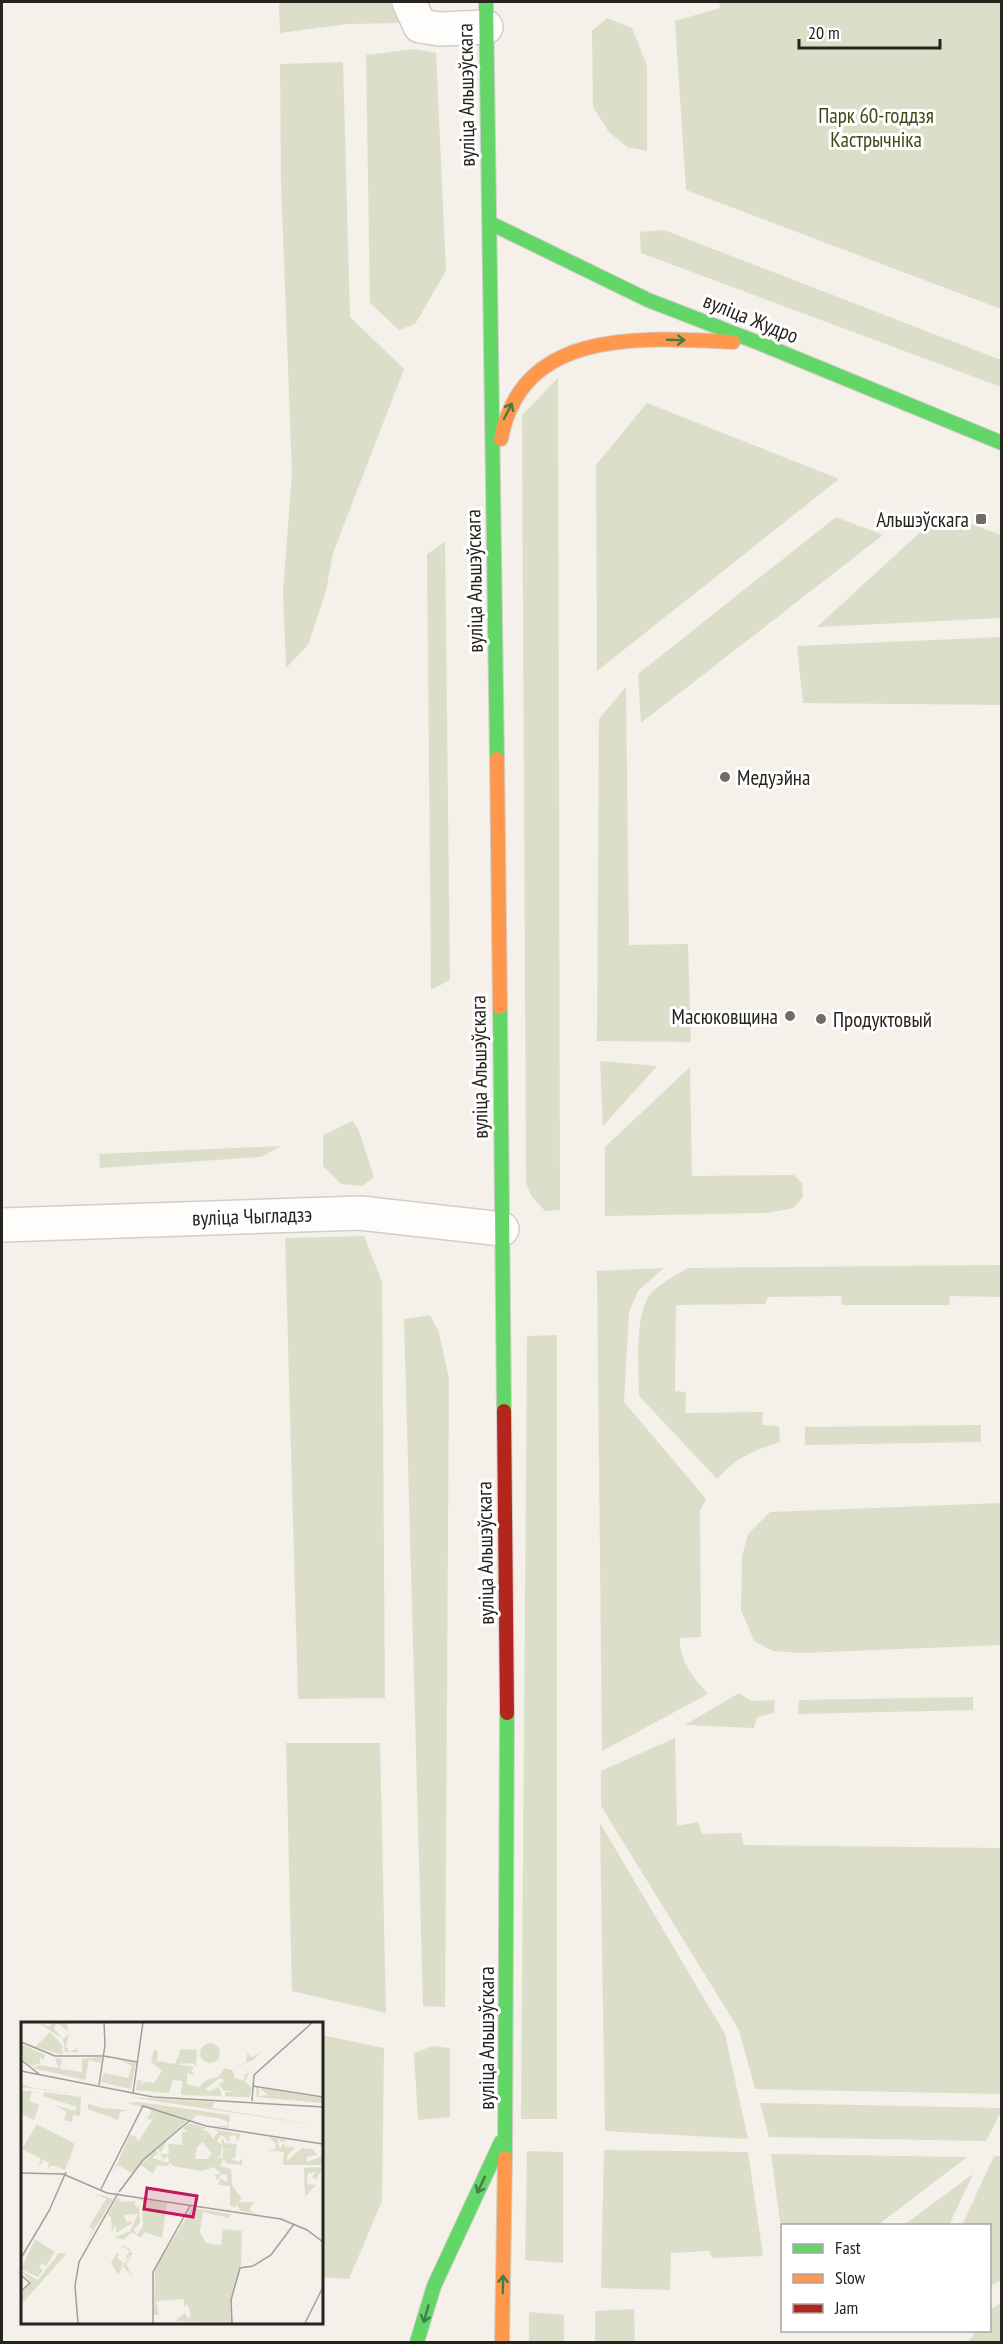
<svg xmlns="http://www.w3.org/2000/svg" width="1003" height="2344" font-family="'PT Sans Narrow',sans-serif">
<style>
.green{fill:#dbdec9}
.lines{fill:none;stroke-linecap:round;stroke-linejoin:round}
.street-casing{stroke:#d2cec9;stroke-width:36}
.fast-casing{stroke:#d2cec9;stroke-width:16}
.slow-casing{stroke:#d2cec9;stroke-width:16}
.jam-casing{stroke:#d2cec9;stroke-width:16}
.street{stroke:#fefdfc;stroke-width:33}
.fast{stroke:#63d668;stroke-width:14}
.slow{stroke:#ff974d;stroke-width:14}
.jam{stroke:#b3261e;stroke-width:14}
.oneway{stroke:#457c44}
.poi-dot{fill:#6f6b66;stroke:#fff;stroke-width:2}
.labels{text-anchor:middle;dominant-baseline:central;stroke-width:6;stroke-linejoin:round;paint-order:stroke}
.street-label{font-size:21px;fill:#27231f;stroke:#fff}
.park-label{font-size:21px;fill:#3e4913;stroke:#fff}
.poi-label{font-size:21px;fill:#27231f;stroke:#fff;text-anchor:end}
.inset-road{fill:none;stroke:#a39e99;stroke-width:1.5}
.view{fill:#c2185b;fill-opacity:0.15;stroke:#c2185b;stroke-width:3}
.inset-edge{fill:none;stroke:#27231f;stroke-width:3}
</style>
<rect width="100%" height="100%" fill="#f5f0ea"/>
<g class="green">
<path d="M279 2H392L402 23 347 24 280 33Z"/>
<path d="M719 2H1001V309L686 190 675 21 720 8Z"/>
<path d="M607 18 632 28 647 66V151L627 147 609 132 593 107 592 31Z"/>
<path d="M415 49 436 53 446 271 415 324 399 330 370 303 366 55Z"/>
<path d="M343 62 350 317 404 369 333 553 326 591 308 645 286 668 283 592 292 473 281 183 280 64Z"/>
<path d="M664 230 1001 360V387L641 253 640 232Z"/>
<path d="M558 378 560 1210 545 1211 532 1197 526 1183 522 415Z"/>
<path d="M647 403 839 479 597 671 596 465Z"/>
<path d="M941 513 1001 535V618L817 627Z"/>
<path d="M836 517 883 535 641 723 638 674Z"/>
<path d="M445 542 450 980 431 990 427 554Z"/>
<path d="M1001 637V705L803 703 797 646Z"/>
<path d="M626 687 629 945 688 944 691 1042 597 1041 599 719Z"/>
<path d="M600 1061 657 1066 603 1126Z"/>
<path d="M690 1067 692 1176 794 1175 802 1183 803 1197 793 1208 768 1213 605 1216V1147Z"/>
<path d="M353 1121 359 1131 374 1177 362 1186 341 1184 323 1166V1135Z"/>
<path d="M281 1146 261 1157 100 1168 99 1154Z"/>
<path d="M364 1236 382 1282 385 1698 298 1699 285 1238Z"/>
<path d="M1001 1265V1297L949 1296 950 1305H842L841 1296 768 1297 765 1304 676 1305 675 1391 686 1392 685 1413 763 1412 762 1425 779 1426 780 1442C750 1452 739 1456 717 1479L639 1396C639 1369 633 1311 653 1291 663 1282 676 1275 688 1268Z"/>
<path d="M664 1268 638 1291 629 1311 624 1402 706 1499 700 1511 701 1637 680 1638C679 1662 693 1676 708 1694L602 1751 597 1271Z"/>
<path d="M430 1315 439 1333 449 1379 445 2007 423 2006 404 1319Z"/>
<path d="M557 1335V2119H521L527 1336Z"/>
<path d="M981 1425V1442L805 1445V1427Z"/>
<path d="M1001 1503V1645L801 1653 773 1651 754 1641 741 1610 742 1556 748 1534 770 1512Z"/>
<path d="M739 1693 751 1701 775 1700 774 1713 757 1717 754 1728 685 1725Z"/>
<path d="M973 1697V1710L798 1714 799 1700Z"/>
<path d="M675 1738 677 1826 698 1822 702 1834 741 1833 744 1845 1001 1848V2094L755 2089 739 2030 601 1806V1771Z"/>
<path d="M286 1743H380L386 2013 292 1991Z"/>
<path d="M600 1823 725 2034 748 2139 605 2131Z"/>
<path d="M321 2035 384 2048 382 2201 349 2279 321 2277Z"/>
<path d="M433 2046 450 2048V2117L418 2120 414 2053Z"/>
<path d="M760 2103 1001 2108 1002 2110 986 2141 769 2137Z"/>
<path d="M604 2150 748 2152 763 2256 712 2258 709 2251 671 2253 670 2290 601 2288Z"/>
<path d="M527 2151 563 2152V2263L525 2260Z"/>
<path d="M771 2154 967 2157 878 2225 782 2226V2236Z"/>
<path d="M994 2156H1001L1002 2280 990 2286V2226L962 2225Z"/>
<path d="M973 2174 949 2225H904Z"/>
<path d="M1001 2303V2342H967L973 2336 975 2331 990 2330V2310Z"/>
<path d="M634 2309 635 2342H595V2311Z"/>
<path d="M529 2312 564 2315V2342H529Z"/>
</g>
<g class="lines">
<g class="street-casing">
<g id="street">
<path d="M409 2 420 26 440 29 486 27"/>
<path d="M2 1225 360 1213 502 1229"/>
</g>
</g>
<g class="fast-casing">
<g id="fast">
<path d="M486 2 497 759"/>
<path d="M490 223 648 300 759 343 1002 443"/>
<path d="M500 1007 504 1411"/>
<path d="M505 2158 507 1713"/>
<path d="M417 2342 434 2286 501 2142"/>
</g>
</g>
<g class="slow-casing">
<g id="slow">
<path d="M501 439C522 326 646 338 733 342"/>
<path d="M497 759 500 1007"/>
<path d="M502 2342 505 2158"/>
</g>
</g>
<g class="jam-casing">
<path id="jam" d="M504 1411 507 1713"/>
</g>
<use href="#street" class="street"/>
<use href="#fast" class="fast"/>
<use href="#slow" class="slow"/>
<use href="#jam" class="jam"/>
</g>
<defs><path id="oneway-shaft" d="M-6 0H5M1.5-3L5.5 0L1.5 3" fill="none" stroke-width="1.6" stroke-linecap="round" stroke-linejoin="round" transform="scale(1.5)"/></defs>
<g class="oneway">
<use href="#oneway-shaft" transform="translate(676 340) rotate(2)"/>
<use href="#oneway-shaft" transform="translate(508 411) rotate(-63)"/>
<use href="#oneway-shaft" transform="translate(481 2185) rotate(115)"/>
<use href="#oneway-shaft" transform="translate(503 2284) rotate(-89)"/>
<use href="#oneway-shaft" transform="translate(426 2314) rotate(106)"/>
</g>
<g class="poi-dot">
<rect x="975" y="513" width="12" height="12" rx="3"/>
<circle cx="725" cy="777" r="6"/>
<circle cx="790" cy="1016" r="6"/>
<circle cx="821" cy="1019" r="6"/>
</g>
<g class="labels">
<g class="street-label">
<text transform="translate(466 95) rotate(-91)">вуліца Альшэўскага</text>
<text transform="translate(751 318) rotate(22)">вуліца Жудро</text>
<text transform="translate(474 581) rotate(-91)">вуліца Альшэўскага</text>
<text transform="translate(479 1067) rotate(-91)">вуліца Альшэўскага</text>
<text transform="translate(252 1216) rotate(-2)">вуліца Чыгладзэ</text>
<text transform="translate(485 1553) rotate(-91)">вуліца Альшэўскага</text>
<text transform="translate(486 2038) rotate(-90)">вуліца Альшэўскага</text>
</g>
<g class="park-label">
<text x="876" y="115">Парк 60-годдзя<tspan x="876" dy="24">Кастрычніка</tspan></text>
</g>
<g class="poi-label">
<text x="969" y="519">Альшэўскага</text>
<text x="737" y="777" text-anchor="start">Медуэйна</text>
<text x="778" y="1016">Масюковщина</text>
<text x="833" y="1019" text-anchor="start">Продуктовый</text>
</g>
</g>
<g transform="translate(21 2022)">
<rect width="302" height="302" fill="#f5f0ea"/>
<path d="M16 0 29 5 31 0H45L48 10 35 0 33 7 42 17 48 12 45 25 49 30 56 26 57 30H44L42 17ZM29 10 41 23 42 33 14 25ZM179 31a10 10 0 1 1 20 0a10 10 0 1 1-20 0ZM0 22 24 33 23 38 19 35V41L10 44 0 37ZM160 27 176 28 175 45 172 41 154 42ZM133 28 137 29 136 39 173 45 170 49 174 53 166 51V62L178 65 185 58 197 55 204 46 209 48 225 40 226 32 232 35 242 29 232 38 211 47 214 56 223 59 224 52 238 47 228 51 224 60 231 66 229 75H215L204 74V70H216L202 68 198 62 204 58 199 56 184 67 188 69 198 65 201 74 160 73 161 59 152 58 148 71 115 68 116 58 122 59 117 64 124 60 133 61 141 49 130 40ZM81 35 80 41 68 38 64 58 12 46 18 43 38 46 34 36 41 37 39 47 61 50V37ZM99 38 115 41 110 67 80 60 83 51 107 56 111 44ZM0 62 12 66 106 78 0 65ZM235 65 238 67V74L247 73 239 66 301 76V81L236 75ZM0 68 14 70 10 71 9 79 18 83 13 98 0 92ZM23 70 60 75 59 94 52 93 51 100 43 98 46 90 34 83 54 89 56 85 22 74ZM108 75 193 80 191 86 301 104ZM117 80 209 93 207 106 194 104H206L207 100 197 96 175 93 171 98 106 81ZM67 82 82 86 107 88 99 90 97 98 67 87ZM124 85 141 89 164 99V100L111 151 97 143 91 153 109 113 115 114 117 120 133 95 128 98 126 96 131 89ZM168 101 186 106 180 107 188 110 179 113 188 111 192 117 197 110 192 107 220 112 216 120 215 113 208 114 209 120 200 113 196 119 201 123 200 134 194 136H202V128H211L202 127 200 118 203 117V121L216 122 214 136H208L218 140 221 136V143L205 141 203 137 199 144 210 147 211 163 221 177 217 180H233L228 188 237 192 161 178 219 189 216 181 215 185 209 184V164L197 163 199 156 206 160V153L200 152 196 159 194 153 200 151 193 145 181 149 151 144 150 141 146 144 148 155 146 144 136 143 132 152 120 143 122 139 132 141 123 138 135 128 137 131 131 136 148 141 147 134 142 138 137 126 145 120 139 132H148L147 122 161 123V109L162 110H166L162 106ZM182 120 191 132 186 137H174L176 125ZM16 102 54 122 44 148 31 143 27 146 28 141 23 138 17 145 20 137 1 127ZM248 115 267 118 261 120 256 116 259 127 262 121 265 126 267 121 266 128 268 124 274 126 267 132 266 139 281 126 292 127 296 133 286 135V140L301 134V143H262L263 130 246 128 254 127 255 122ZM301 145 295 158 291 155 295 150 287 151 286 162 295 163 284 175 283 146ZM77 172 92 177 63 224 72 207 68 205 85 177 78 173 75 177ZM96 176 100 177 98 180 114 179V183L118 188 116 184H118L119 200 113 208 116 213 122 204 121 186 126 181 116 176 146 181 141 216 124 210 120 216 111 210 102 218 94 215 109 209 117 192 103 193 106 201 111 198 110 202 95 211V203L91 210 90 195 86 192ZM171 186 210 192 208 196 182 190 179 210 185 221 200 223 202 207 221 209 220 242 209 282 210 301 154 299 164 291 167 297 170 292 166 282 163 285V277L135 279 138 293H133L134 247ZM14 217 34 230 25 244 21 241 18 245 22 248 17 255 0 247ZM101 223 109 227 110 231H112L105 242 112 255 102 244 97 253 90 241 97 229V234L100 231 96 236 102 240 99 248 110 232 103 238 109 229 101 224 99 227ZM38 231H46L0 283V271L10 260 0 249 17 258Z" fill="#dbdec9" fill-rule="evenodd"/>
<path class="inset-road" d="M0 20 34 34H83L116 40M0 38 18 52M0 49 132 75 302 85M78 63 84 23 83 0M232 64 302 75M112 71 122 0M231 79 233 53 292 0M0 151 42 152 86 171 260 197 286 208 302 220M80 167 122 84 185 104 302 122M98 170 122 138 168 99M0 236 28 189 45 150M0 253 9 261 0 269M57 301 54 264 58 240 97 171M132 301V250L169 184M211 301 210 278 219 246 232 244 250 233 273 202M284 301 302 265"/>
<path class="view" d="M126 166 176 174 172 195 123 187Z"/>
<rect width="302" height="302" class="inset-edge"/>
</g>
<rect width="1003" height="2344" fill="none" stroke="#27231f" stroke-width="6"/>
<rect x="781" y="2224" width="210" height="108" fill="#ffffff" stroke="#a9a7a5" stroke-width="1.5"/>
<rect x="793" y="2244" width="30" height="9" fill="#63d668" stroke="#a9a7a5" stroke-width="1.5"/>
<text x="835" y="2254" font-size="18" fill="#27231f">Fast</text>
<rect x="793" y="2274" width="30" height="9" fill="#ff974d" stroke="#a9a7a5" stroke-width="1.5"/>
<text x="835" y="2284" font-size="18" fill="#27231f">Slow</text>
<rect x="793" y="2304" width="30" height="9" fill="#b3261e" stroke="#a9a7a5" stroke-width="1.5"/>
<text x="835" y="2314" font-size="18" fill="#27231f">Jam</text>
<path d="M799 39v9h141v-9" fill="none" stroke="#27231f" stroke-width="3"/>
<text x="808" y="39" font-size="18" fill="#27231f" stroke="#ffffff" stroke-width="4.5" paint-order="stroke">20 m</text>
</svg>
